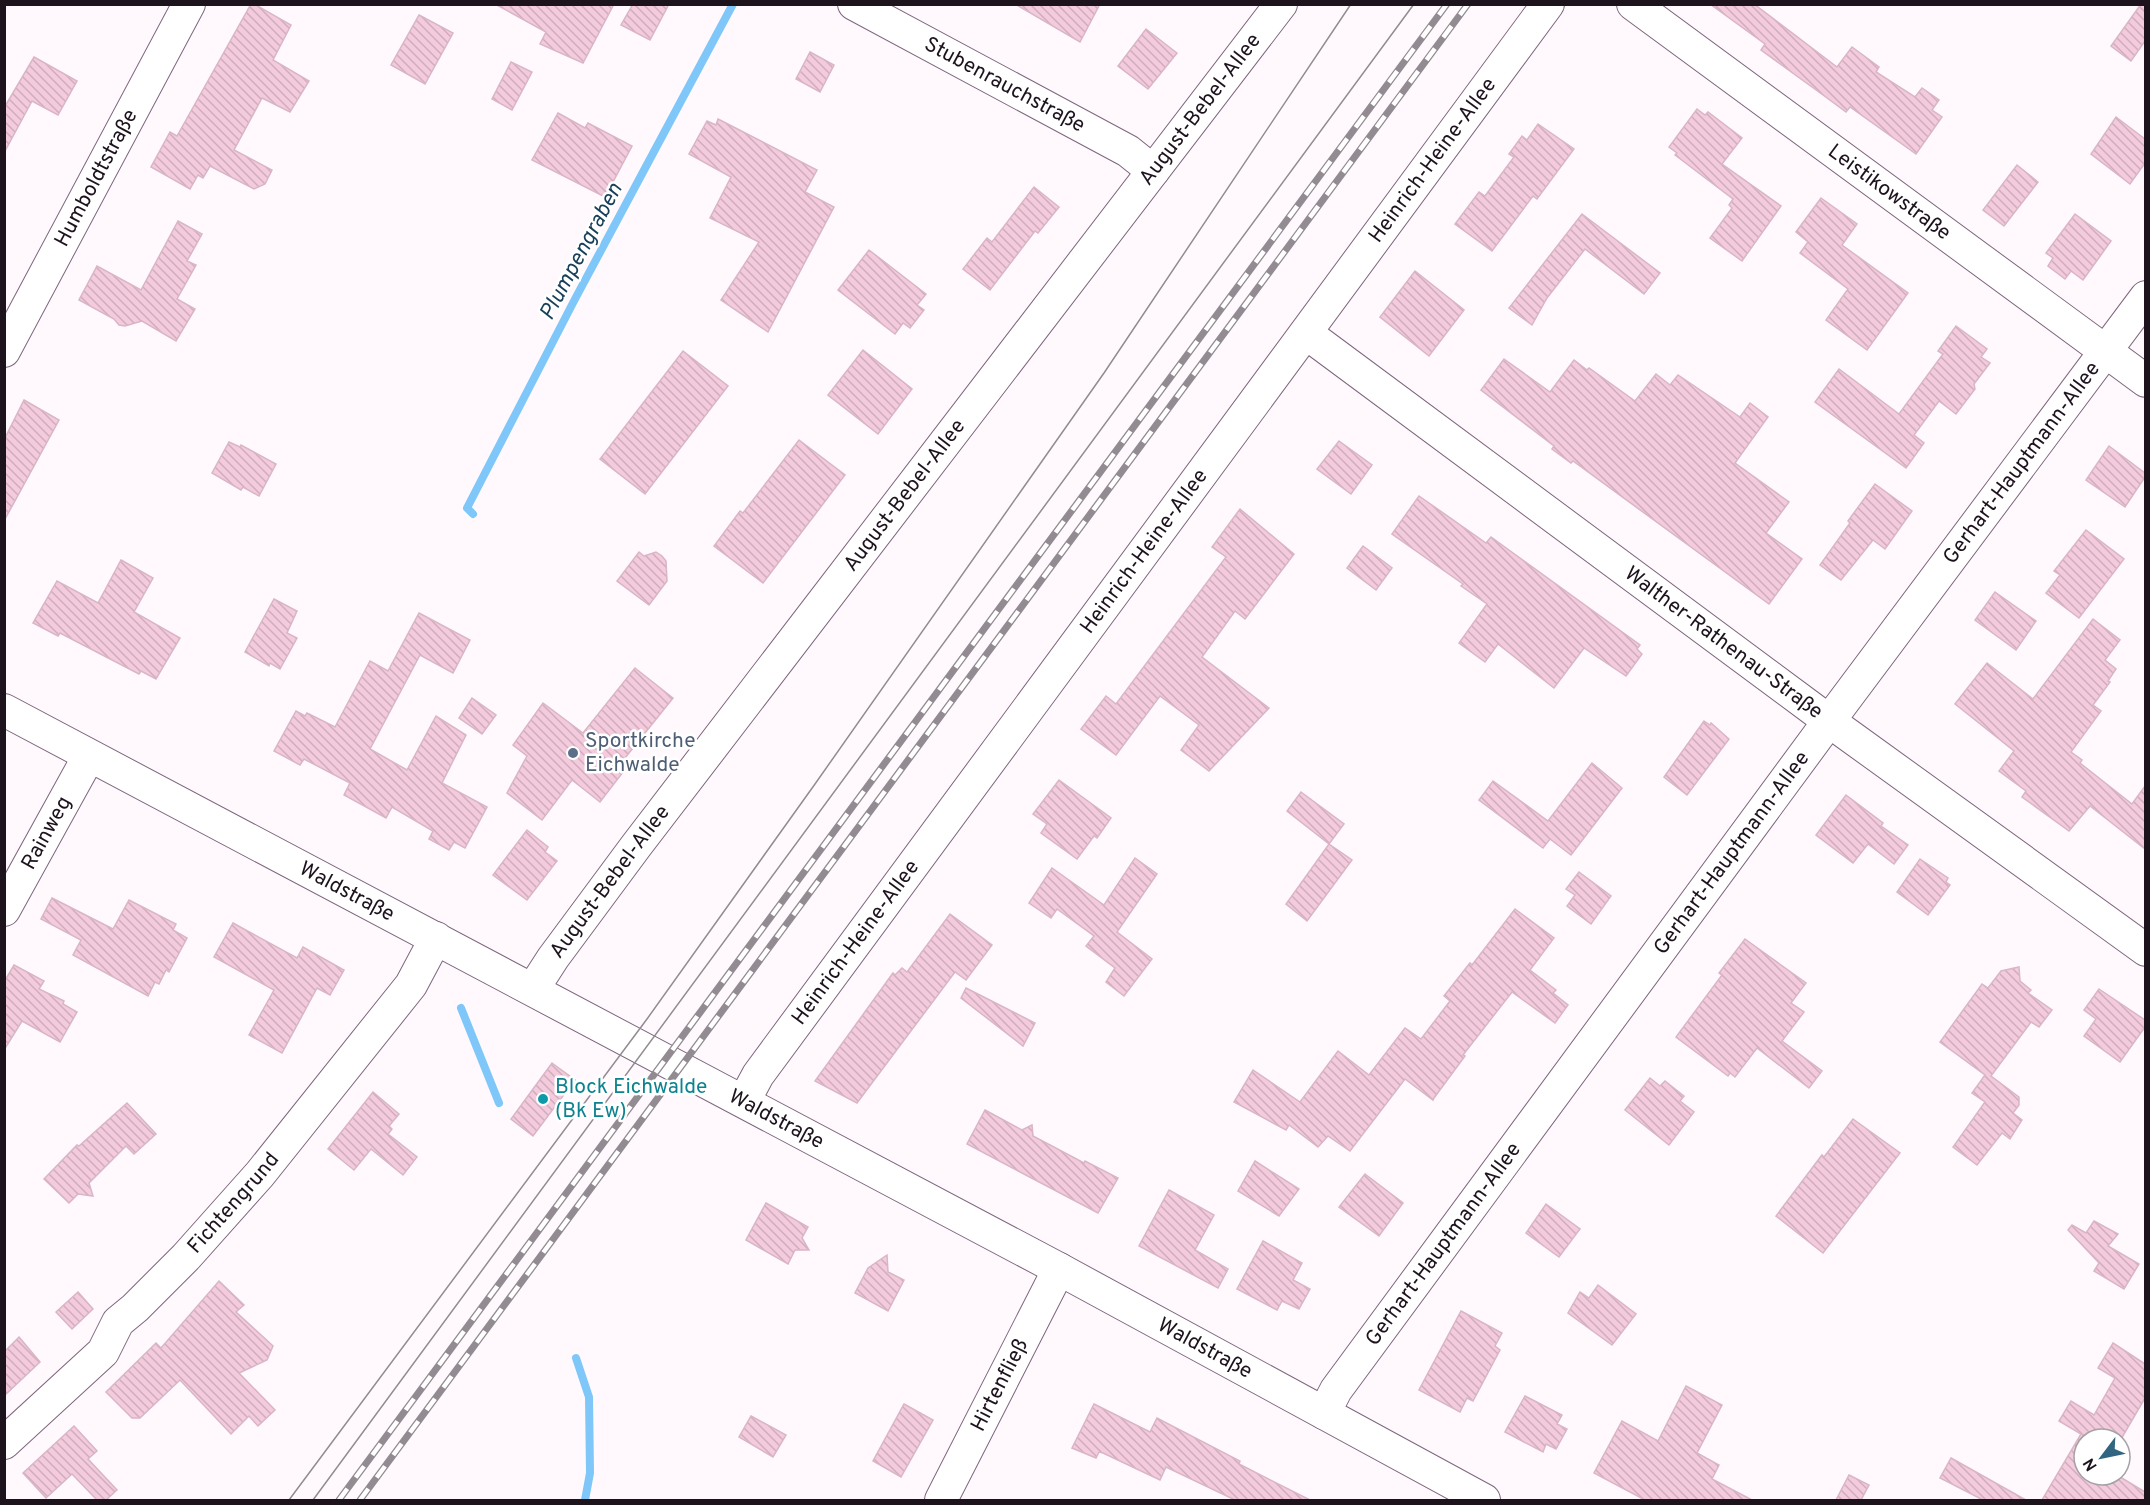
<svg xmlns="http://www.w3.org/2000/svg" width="2150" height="1505" font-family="Overpass,sans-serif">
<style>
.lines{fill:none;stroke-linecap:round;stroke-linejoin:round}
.stream{stroke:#7fc7f9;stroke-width:8}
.building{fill:url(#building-back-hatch);stroke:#d9b5c6;stroke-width:1.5}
.street-casing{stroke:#7f667e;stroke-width:34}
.street{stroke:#fff;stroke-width:32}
.tram{stroke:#938b92;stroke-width:1.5}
.rail-casing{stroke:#938b92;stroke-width:7}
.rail{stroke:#fff;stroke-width:4.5;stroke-dasharray:14;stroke-linecap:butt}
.service-dot{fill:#5c6f8a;stroke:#fff;stroke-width:2}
.culture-dot{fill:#0f9aa8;stroke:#fff;stroke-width:2}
.labels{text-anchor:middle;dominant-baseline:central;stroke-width:5;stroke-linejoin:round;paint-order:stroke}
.street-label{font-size:21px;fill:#1d131d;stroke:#fff}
.service-label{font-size:21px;fill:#4e5e75;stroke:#fff;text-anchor:start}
.culture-label{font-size:21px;fill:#0d838f;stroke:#fff;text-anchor:start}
.water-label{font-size:22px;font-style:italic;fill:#19405a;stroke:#fff}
</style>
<defs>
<pattern id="building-back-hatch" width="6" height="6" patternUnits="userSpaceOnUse" patternTransform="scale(1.5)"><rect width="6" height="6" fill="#f3cbdd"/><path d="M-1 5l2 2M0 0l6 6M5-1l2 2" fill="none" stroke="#d0adbd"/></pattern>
</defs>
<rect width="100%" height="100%" fill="#fff9fe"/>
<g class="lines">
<g class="stream">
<path d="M473 514 467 508 575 299 733 4"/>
<path d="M461 1008 499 1103"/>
<path d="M576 1358 589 1397 590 1473 585 1500"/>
</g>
</g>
<g class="building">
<path d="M251 4H254L291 25 273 60 309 81 290 112 262 98 234 150 272 170 265 184 254 189 210 166 203 178 198 175 190 189 151 167 170 132 177 136Z"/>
<path d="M495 4H614L583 63 540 44 546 32Z"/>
<path d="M633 4H669L650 40 621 25Z"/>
<path d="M1015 4H1100L1080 42Z"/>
<path d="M1710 4H1754L1837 67 1852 47 1879 67 1876 72 1915 97 1922 88 1939 100 1932 110 1942 117 1916 154 1850 107 1846 112 1823 95 1761 50 1765 44Z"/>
<path d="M2141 4H2145V41L2131 61 2111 46Z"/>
<path d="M419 15 453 33 425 84 391 65Z"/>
<path d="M1146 29 1177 53 1148 89 1118 66Z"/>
<path d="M810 52 834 65 820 92 796 79Z"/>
<path d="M34 57 77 81 58 115 32 101 4 153V108Z"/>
<path d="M511 62 532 72 512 110 492 99Z"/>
<path d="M1697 109 1705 115 1708 112 1742 138 1722 164 1781 206 1742 261 1710 238 1732 208 1729 205 1733 199 1675 155 1677 153 1669 147Z"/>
<path d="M558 113 585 128 588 123 632 146 605 197 532 160Z"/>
<path d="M2116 117 2145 139V163L2130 184 2091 154Z"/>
<path d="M718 119 817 170 805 192 834 207 768 332 721 300 759 242 710 218 731 177 689 154 707 121 716 125Z"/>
<path d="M1538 124 1574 149 1537 199 1533 196 1492 251 1455 224 1479 192 1485 196 1514 157 1509 154 1522 136 1527 140Z"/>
<path d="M2017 165 2038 182 2004 226 1983 210Z"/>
<path d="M1034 187 1059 207 1038 233 1035 231 990 290 963 269 987 238 992 242Z"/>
<path d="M1821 198 1857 224 1842 245 1908 293 1867 350 1826 320 1848 289 1800 253 1808 242 1796 232Z"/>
<path d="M1582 214 1660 273 1644 294 1585 249 1547 298 1532 325 1509 308Z"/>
<path d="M2075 214 2111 241 2083 280 2071 271 2065 279 2048 266 2053 258 2046 253Z"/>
<path d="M178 221 202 234 187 261 196 265 177 299 195 309 176 341 142 321 125 326 119 325 114 319 79 300 97 266 141 290Z"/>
<path d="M869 250 926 294 917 305 924 310 910 328 903 323 895 334 838 290Z"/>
<path d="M1415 271 1464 310 1429 356 1380 317Z"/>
<path d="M1956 326 1987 349 1981 357 1990 363 1974 384 1975 389 1956 414 1939 401 1914 435 1924 443 1906 468 1815 402 1839 369 1899 414 1943 354 1938 351Z"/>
<path d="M863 350 912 389 878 434 828 395Z"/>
<path d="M683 351 728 386 645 494 600 459Z"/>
<path d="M1504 359 1550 392 1574 360 1587 370 1589 368 1635 401 1656 374 1670 385 1678 375 1740 417 1750 403 1768 417 1735 463 1789 502 1766 533 1802 559 1769 604 1573 461 1571 463 1552 449 1554 446 1481 390Z"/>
<path d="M24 400 59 420 4 521V440Z"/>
<path d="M799 440 845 475 763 583 714 546 740 511 743 513Z"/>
<path d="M1339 441 1372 465 1351 494 1317 469Z"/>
<path d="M229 442 240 447 241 445 276 464 259 496 243 487 241 490 212 473Z"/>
<path d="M2109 446 2145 473V477L2125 507 2086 480Z"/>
<path d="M1875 484 1912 511 1885 549 1873 540 1841 580 1820 565 1850 523 1848 521Z"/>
<path d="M1419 496 1486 543 1491 537 1640 645 1637 649 1642 654 1626 676 1584 648 1554 688 1498 644 1485 662 1459 643 1487 604 1461 586 1463 584 1392 534Z"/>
<path d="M1240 509 1294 554 1245 619 1235 611 1202 657 1269 708 1209 771 1181 750 1199 725 1160 696 1116 755 1081 729 1106 696 1116 704 1226 557 1212 547Z"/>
<path d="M2086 530 2124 559 2079 618 2046 593 2060 575 2054 571Z"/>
<path d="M1363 546 1392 568 1376 590 1347 568Z"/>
<path d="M639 552 644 556 656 552 662 556 666 561 667 581 649 605 617 581Z"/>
<path d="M121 560 153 578 134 612 180 638 156 679 141 671 139 674 60 633 58 636 33 623 57 581 98 603Z"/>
<path d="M1995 592 2036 621 2016 650 1975 620Z"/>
<path d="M274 599 297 611 287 633 297 638 280 669 270 663 269 666 245 652Z"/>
<path d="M419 613 470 640 453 673 420 655 370 749 407 770 436 716 466 735 442 783 487 807 465 848 454 842 449 850 429 839 433 831 392 807 386 818 344 795 350 783 304 759 300 765 274 751 296 711 305 716 307 713 335 727 370 661 388 671Z"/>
<path d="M2093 619 2120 640 2105 660 2116 669 2108 681 2110 682 2093 705 2101 711 2071 752 2082 760 2080 763 2132 804 2145 786V849L2090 806 2069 831 2022 797 2026 791 1999 771 2014 751 1955 704 1987 663 2033 699Z"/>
<path d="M635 668 673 698 621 763 627 767 600 802 572 780 542 820 507 793 527 756 513 745 543 703 583 733Z"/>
<path d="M472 698 496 715 482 734 459 718Z"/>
<path d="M1704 721 1710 725 1711 723 1729 739 1687 795 1664 777Z"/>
<path d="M1592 763 1622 788 1571 855 1550 839 1543 848 1479 800 1493 781 1548 821Z"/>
<path d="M1059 780 1111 818 1097 838 1094 836 1077 859 1041 833 1047 824 1033 814Z"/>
<path d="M1301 792 1344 824 1329 844 1287 811Z"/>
<path d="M1846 795 1883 823 1881 826 1908 845 1894 864 1868 844 1853 863 1816 835Z"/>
<path d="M527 830 548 847 545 852 557 861 527 900 493 875Z"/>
<path d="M1329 844 1352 860 1307 921 1286 904Z"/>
<path d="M1135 858 1157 874 1117 932 1152 959 1124 996 1106 982 1115 968 1086 946 1094 936 1057 909 1051 918 1029 903 1052 868 1104 905Z"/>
<path d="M1920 859 1948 878 1946 882 1950 885 1928 915 1897 892Z"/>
<path d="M1579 872 1611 896 1591 924 1567 906 1575 895 1566 889Z"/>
<path d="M52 898 113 929 129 900 176 924 173 930 187 938 169 972 166 970 159 984 155 982 148 996 73 955 81 940 41 919Z"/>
<path d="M1515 909 1554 938 1530 970 1556 990 1553 993 1568 1005 1555 1023 1512 992 1463 1055 1465 1056 1434 1098 1433 1100 1405 1079 1350 1151 1328 1136 1318 1147 1289 1125 1286 1130 1234 1102 1253 1070 1300 1102 1338 1051 1369 1075 1405 1028 1421 1039 1450 1001 1444 996 1470 963 1472 965Z"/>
<path d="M950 914 992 945 966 980 955 972 857 1103 815 1081 893 973 895 975 902 968 907 972Z"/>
<path d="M233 923 297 958 303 947 344 970 330 995 317 988 282 1053 249 1035 274 990 214 957Z"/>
<path d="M1745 939 1806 983 1791 1003 1804 1012 1782 1041 1822 1071 1809 1088 1757 1048 1735 1077 1730 1073 1728 1076 1676 1037 1722 975 1719 973Z"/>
<path d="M14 965 44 981 39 989 64 1001 63 1004 77 1012 60 1042 22 1021 4 1050V982Z"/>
<path d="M2019 967 2020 981 2031 990 2028 993 2052 1010 2039 1027 2031 1022 1991 1076 2019 1097V1105L2013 1113 2022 1120 2010 1139 2002 1133 1977 1165 1953 1147 1985 1102 1972 1093 1985 1075 1940 1042 1982 984 1988 988 2001 971Z"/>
<path d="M966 988 1035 1023 1023 1046 961 998Z"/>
<path d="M2099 989 2145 1020V1027L2120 1062 2084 1036 2096 1019 2084 1010Z"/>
<path d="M552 1063 575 1080 533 1136 511 1119Z"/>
<path d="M1650 1078 1660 1086 1665 1081 1684 1096 1680 1101 1694 1112 1669 1145 1625 1110Z"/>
<path d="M373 1092 399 1114 389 1126 392 1129 388 1134 417 1157 403 1175 371 1149 354 1170 328 1149Z"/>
<path d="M127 1103 156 1134 134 1154 126 1146 89 1183 93 1196 78 1194 69 1203 44 1179 77 1145 79 1146Z"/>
<path d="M985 1110 1022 1130 1032 1125 1033 1136 1084 1163 1085 1161 1118 1178 1098 1213 967 1144Z"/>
<path d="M1853 1119 1900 1153 1823 1253 1776 1216 1822 1155 1824 1157Z"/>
<path d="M1255 1161 1299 1189 1279 1216 1238 1191Z"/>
<path d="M1365 1174 1403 1203 1379 1236 1339 1207Z"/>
<path d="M1169 1190 1214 1215 1195 1250 1228 1269 1218 1288 1139 1246Z"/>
<path d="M766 1203 808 1227 802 1238 809 1250H795L788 1264 746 1240Z"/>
<path d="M1546 1204 1580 1229 1559 1257 1526 1233Z"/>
<path d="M2094 1221 2118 1234 2108 1246 2139 1264 2124 1289 2094 1271 2099 1263 2068 1230 2072 1225 2086 1233Z"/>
<path d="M1263 1241 1302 1263 1293 1280 1310 1289 1299 1309 1282 1301 1277 1310 1237 1289Z"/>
<path d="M887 1255 888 1272 904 1280 888 1311 855 1293 868 1268Z"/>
<path d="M219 1281 244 1305 236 1312 273 1346 267 1360 239 1373 275 1410 258 1426 249 1416 231 1434 180 1380 140 1418H132L106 1392 156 1343 161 1348Z"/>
<path d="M1598 1285 1636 1314 1612 1345 1568 1313 1580 1292 1589 1298Z"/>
<path d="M78 1292 93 1309 72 1329 56 1312Z"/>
<path d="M1461 1311 1502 1333 1495 1346 1500 1350 1473 1401 1467 1398 1460 1412 1419 1390Z"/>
<path d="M19 1337 40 1362 4 1396V1352Z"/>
<path d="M2113 1343 2145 1364V1398L2120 1441V1439H2084V1475H2117L2145 1492V1500H2042L2081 1434 2059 1421 2071 1401 2094 1415 2115 1378 2098 1368Z"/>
<path d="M1686 1386 1722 1405 1697 1453 1719 1465 1712 1479 1752 1500H1645L1594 1473 1622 1421 1658 1441Z"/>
<path d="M1525 1396 1562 1415 1557 1424 1567 1429 1556 1449 1546 1444 1543 1452 1505 1432Z"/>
<path d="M904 1404 933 1420 901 1477 873 1461Z"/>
<path d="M1094 1404 1150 1432 1157 1418 1240 1461 1239 1464 1310 1500H1235L1166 1467 1160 1480 1103 1453 1099 1452 1096 1458 1072 1448Z"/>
<path d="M751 1416 786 1435 773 1457 739 1437Z"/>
<path d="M74 1426 97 1451 88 1459 117 1490 106 1500H97L72 1474 46 1498 23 1473Z"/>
<path d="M1951 1458 2026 1500H1983L1940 1478Z"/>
<path d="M1849 1475 1869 1485 1861 1500H1836Z"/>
</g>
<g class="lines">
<g class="street-casing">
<g id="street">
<path id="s1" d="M854 4 1128 151 1153 171"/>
<path id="s2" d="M1633 4 2146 381"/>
<path id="s3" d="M1306 333 1829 721 2146 950"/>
<path id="s4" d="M4 351 189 4"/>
<path id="s5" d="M4 710 1059 1269 1484 1500"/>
<path id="s6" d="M4 910 89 756"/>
<path id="s7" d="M533 989 553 958 636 846 1281 4"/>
<path id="s8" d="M744 1101 758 1075 1548 4"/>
<path id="s9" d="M1324 1413 1336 1390 1829 721 2146 297"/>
<path id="s10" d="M4 1443 103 1352 118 1322 135 1308 186 1257 260 1174 411 985 436 938"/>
<path id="s11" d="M941 1500 1059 1269"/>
</g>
</g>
<use href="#street" class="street"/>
<g class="tram">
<path d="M289 1500 647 1019 815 784 1104 373 1351 4"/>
<path d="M313 1500 1414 4"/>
</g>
<g class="rail-casing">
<g id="rail">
<path d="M339 1500 1447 4"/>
<path d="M360 1500 1468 4"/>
</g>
</g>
<use href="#rail" class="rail"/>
</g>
<circle class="service-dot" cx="573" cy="753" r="6"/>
<circle class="culture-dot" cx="543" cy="1099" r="6"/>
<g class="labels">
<g class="street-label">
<text stroke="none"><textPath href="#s1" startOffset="171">Stubenrauchstraße</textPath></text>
<text stroke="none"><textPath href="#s7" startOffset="1104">August-Bebel-Allee</textPath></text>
<text stroke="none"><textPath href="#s8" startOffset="1166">Heinrich-Heine-Allee</textPath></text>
<text stroke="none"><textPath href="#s4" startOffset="196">Humboldtstraße</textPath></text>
<text stroke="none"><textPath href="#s2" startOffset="318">Leistikowstraße</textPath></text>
<text stroke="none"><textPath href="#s9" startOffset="1179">Gerhart-Hauptmann-Allee</textPath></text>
<text stroke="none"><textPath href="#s7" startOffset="618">August-Bebel-Allee</textPath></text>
<text stroke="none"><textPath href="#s8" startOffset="680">Heinrich-Heine-Allee</textPath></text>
<text stroke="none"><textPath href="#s3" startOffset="520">Walther-Rathenau-Straße</textPath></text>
<text stroke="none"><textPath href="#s6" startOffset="88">Rainweg</textPath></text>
<text stroke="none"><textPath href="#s9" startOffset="693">Gerhart-Hauptmann-Allee</textPath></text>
<text stroke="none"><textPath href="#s7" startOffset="132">August-Bebel-Allee</textPath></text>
<text stroke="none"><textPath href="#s5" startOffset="388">Waldstraße</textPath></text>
<text stroke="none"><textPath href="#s8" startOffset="194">Heinrich-Heine-Allee</textPath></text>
<text stroke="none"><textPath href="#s5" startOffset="874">Waldstraße</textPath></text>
<text stroke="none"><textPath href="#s10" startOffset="334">Fichtengrund</textPath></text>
<text stroke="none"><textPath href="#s9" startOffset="207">Gerhart-Hauptmann-Allee</textPath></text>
<text stroke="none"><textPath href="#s5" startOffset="1360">Waldstraße</textPath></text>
<text stroke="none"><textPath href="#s11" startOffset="129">Hirtenfließ</textPath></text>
</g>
<g class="service-label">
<text x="585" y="741">Sportkirche<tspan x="585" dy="24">Eichwalde</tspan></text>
</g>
<g class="culture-label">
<text x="555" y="1087">Block Eichwalde<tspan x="555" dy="24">(Bk Ew)</tspan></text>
</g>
<g class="water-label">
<text transform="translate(582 252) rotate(-62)">Plumpengraben</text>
</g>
</g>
<rect width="2150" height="1505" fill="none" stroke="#1d131d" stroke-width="12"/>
<g transform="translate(2102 1457) rotate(238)"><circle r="28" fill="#ffffff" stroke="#a5a1a5" stroke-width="1.5"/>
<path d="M0-4.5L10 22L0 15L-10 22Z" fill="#326582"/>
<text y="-9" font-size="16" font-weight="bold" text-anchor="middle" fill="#1d131d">N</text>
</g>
</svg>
